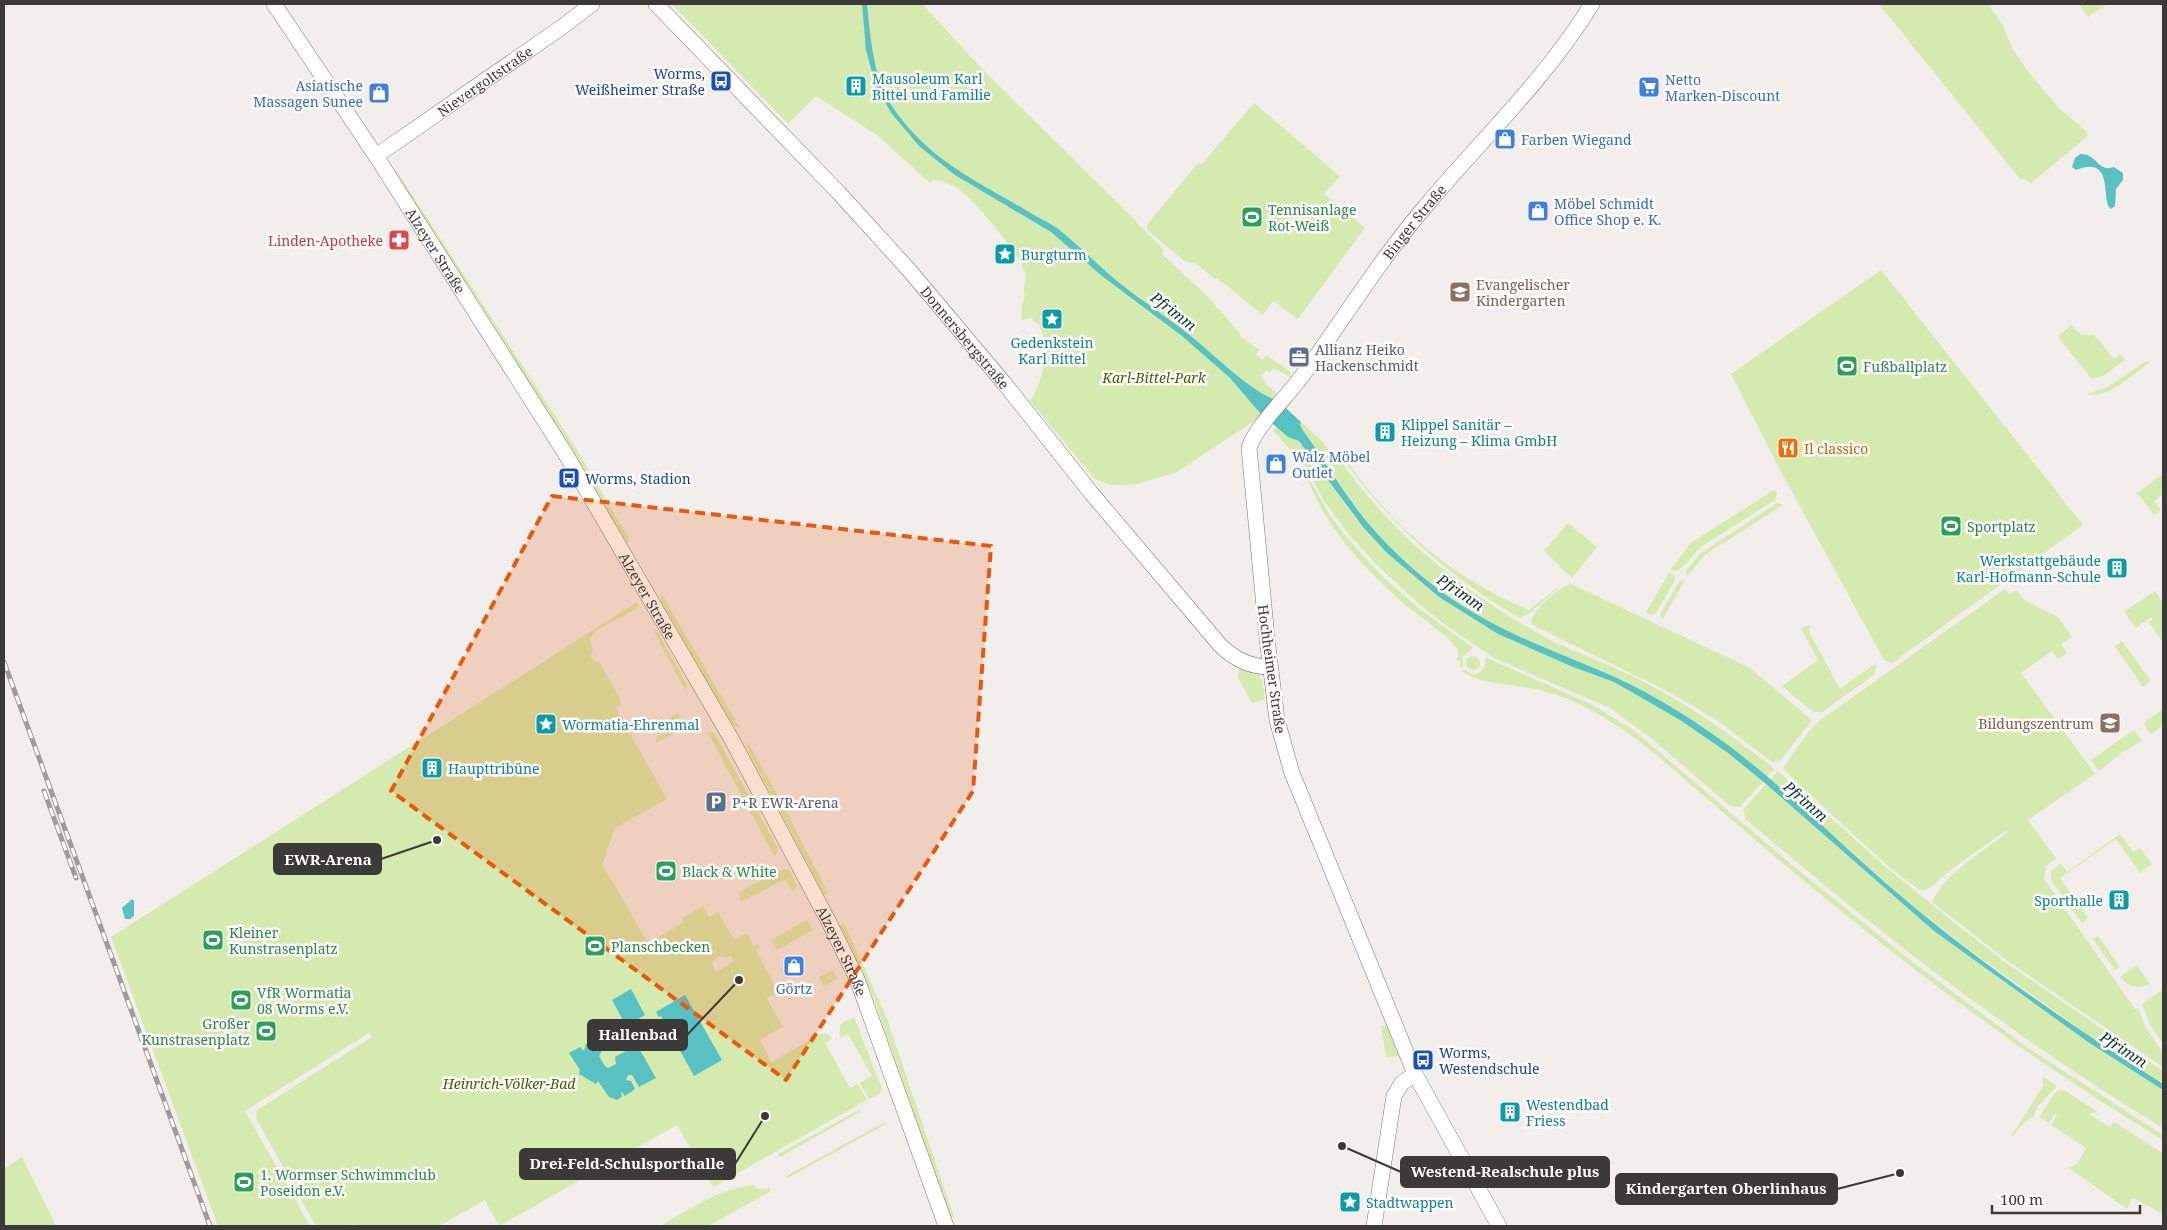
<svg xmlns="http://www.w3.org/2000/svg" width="2167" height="1230" font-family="'Noto Serif',serif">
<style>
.green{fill:#d5eaae;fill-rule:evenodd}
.water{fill:#58c2c3}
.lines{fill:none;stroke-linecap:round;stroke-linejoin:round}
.secondary-casing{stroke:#797572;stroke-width:16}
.secondary{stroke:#fff;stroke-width:15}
.rail-casing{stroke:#9e9b99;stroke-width:5}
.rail{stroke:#fffcf9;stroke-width:3;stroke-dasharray:9;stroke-linecap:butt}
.marked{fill:#e8590c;fill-opacity:0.2;stroke:#e8590c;stroke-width:4;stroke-dasharray:10 6;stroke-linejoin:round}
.labels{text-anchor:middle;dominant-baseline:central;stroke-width:5;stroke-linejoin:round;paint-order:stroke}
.transit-label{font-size:14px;fill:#164399;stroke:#fffcf9;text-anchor:start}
.culture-label{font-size:14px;fill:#0d838f;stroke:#fffcf9;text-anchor:start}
.shop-label{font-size:14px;fill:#366cbe;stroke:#fffcf9;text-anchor:start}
.street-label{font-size:14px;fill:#3c3a39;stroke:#fffcf9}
.leisure-label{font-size:14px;fill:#27864d;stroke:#fffcf9;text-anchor:start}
.health-label{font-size:14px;fill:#be3a42;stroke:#fffcf9;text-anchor:end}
.education-label{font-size:14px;fill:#785e54;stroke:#fffcf9;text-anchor:start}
.service-label{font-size:14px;fill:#4e5e75;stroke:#fffcf9;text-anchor:start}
.park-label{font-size:14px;font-style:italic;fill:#475a0b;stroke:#fffcf9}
.food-label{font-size:14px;fill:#c56008;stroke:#fffcf9;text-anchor:start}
.water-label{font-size:15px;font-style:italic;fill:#003435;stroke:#fffcf9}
.leader{fill:none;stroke:#3c3a39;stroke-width:2}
.callout-dot{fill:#3c3a39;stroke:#fffcf9;stroke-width:2}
.callout{fill:#3c3a39;stroke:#3c3a39;stroke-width:2}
.callout-label{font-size:15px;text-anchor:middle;font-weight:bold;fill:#fff}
</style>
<rect width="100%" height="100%" fill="#f2eeeb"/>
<g class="green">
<path d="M672 4H922L987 74 1136 221C1145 233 1158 241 1164 251L1162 254 1207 296 1238 331 1241 337 1259 350 1256 355 1263 360 1266 355 1291 372V378L1274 368 1269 373 1266 370 1261 376 1269 387 1279 395 1257 419 1177 472 1137 484 1111 485 1095 479 1030 401C1034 398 1043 374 1043 368 1043 357 1037 349 1044 338L1039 325 1031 318 1022 320C1021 310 1021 306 1025 297 1021 286 1027 284 1025 273 1021 256 975 201 959 189 952 184 942 182 934 179L930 183 877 135 816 96 788 124Z"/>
<path d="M1879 4H1988L2003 25 2012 48 2030 74 2059 108 2085 130 2088 136 2030 184 2026 179H2020Z"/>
<path d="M2079 4H2107L2088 17Z"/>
<path d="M1254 103 1340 176 1324 194 1365 228 1298 319 1273 301 1263 315 1217 278 1215 279 1195 263 1186 262 1147 230V225L1198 163 1201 165Z"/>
<path d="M396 170 574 445 606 499 602 502 393 172Z"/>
<path d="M1881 270 2083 525 1892 663 1884 660 1779 468 1731 374Z"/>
<path d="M2071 325 2081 335H2094L2114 359 2120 354 2125 360 2103 376 2092 379 2058 337Z"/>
<path d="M2146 361 2150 362C2134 373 2108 400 2087 394L2108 387Z"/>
<path d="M1301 422 1323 442 1336 460H1340C1392 535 1466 594 1545 637 1573 652 1604 662 1632 676 1671 695 1709 719 1744 746 1754 753 1765 760 1774 769L1767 777C1722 739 1670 701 1615 677 1563 653 1506 636 1458 603 1425 580 1393 553 1367 522 1344 494 1326 462 1304 432L1300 425Z"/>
<path d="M1277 426 1299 441 1354 516 1387 553 1439 597 1498 634 1573 667 1614 682 1680 720 1728 753 1763 782 1740 807 1730 806 1651 738 1610 708 1494 658 1447 626 1419 604 1376 564 1347 532 1324 501 1308 470 1273 430Z"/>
<path d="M1344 456C1389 525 1454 579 1529 610L1565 582 1530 613 1520 618C1451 579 1389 523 1343 459Z"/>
<path d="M1305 472C1314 486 1321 501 1330 515 1367 568 1419 612 1472 646L1471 650 1462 657 1463 667 1460 668V661L1457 660 1458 651C1454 639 1414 613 1402 602 1360 564 1324 526 1305 472Z"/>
<path d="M2163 474V494L2154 501 2161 510 2154 515 2140 496 2136 494Z"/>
<path d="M1774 490 1777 493 1775 500 1702 546C1692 554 1687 567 1675 571L1671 569 1692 542Z"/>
<path d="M1777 503 1783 505 1706 554 1687 576 1686 571 1701 553Z"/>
<path d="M609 505 630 540 627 543 605 508Z"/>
<path d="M1568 523 1597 547 1572 578 1544 551Z"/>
<path d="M1669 573 1673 574 1675 580 1656 613 1650 615 1646 612Z"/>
<path d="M1685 580 1662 620 1660 614 1679 582Z"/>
<path d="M1571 584 1750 668 1812 720 1781 760 1772 762 1718 721 1673 694 1531 624C1530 611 1559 587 1571 584Z"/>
<path d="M2005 589 2009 594 2017 590 2025 601 2058 617 2072 637 2061 644 2067 653 2058 659 2052 651 2021 673 2095 774 2028 820 2056 858 2046 866 2044 879 2135 1009 2138 1008 2146 1028 2163 1053V1067L2009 962 1932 902C1947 871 1982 853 2008 832L2007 830 1953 868 1931 887 1921 891 1889 867 1789 775 1783 768 1809 731 1819 721Z"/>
<path d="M2155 591 2163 603V643L2149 622 2153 620 2151 617 2136 628 2124 612Z"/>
<path d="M661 593 740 728 732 724 661 601Z"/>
<path d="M637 602 638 606 635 610 596 630 590 639 593 651 590 655 594 661 600 663 621 701V704L616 709 667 799 615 828 602 864 648 943 684 922 682 918 703 906 709 917 718 912 734 940 747 933 753 946 758 944 760 948 756 951 778 991 767 998 783 1027 760 1040 772 1062 820 1034H828L832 1039 825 1043 850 1088 858 1084 867 1100 713 1187 677 1125 499 1226 485 1200 439 1226H354L353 1224 348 1226H316L256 1118 257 1110 372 1037 369 1033 245 1111 310 1226H218L111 937ZM719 956 727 958 731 956 733 962 716 972 712 962Z"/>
<path d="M1810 625 1809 632 1840 689 1876 663 1875 674 1822 712H1813L1782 686 1818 660 1801 628Z"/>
<path d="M653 630 657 631 686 683 687 687 685 690Z"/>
<path d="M2122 641 2151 681 2143 687 2115 646Z"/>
<circle cx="1473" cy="663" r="7"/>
<path d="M1487 658 1593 705 1632 729 1792 865 1906 957 2028 1048 2163 1135V1140C2042 1067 1928 983 1819 893 1775 858 1734 821 1691 785 1671 767 1650 749 1628 733 1601 714 1572 698 1540 690 1520 685 1476 684 1462 671L1464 669 1472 675C1481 674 1486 668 1485 659Z"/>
<path d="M1240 665 1258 672 1263 683 1265 699 1252 703 1238 677Z"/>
<path d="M2163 709V725L2151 734 2143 723Z"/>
<path d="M678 713 681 717 654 732 649 729Z"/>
<path d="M683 722 686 727 656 743 657 737Z"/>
<path d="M2134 730 2142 740 2126 751 2125 750 2099 771 2091 760Z"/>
<path d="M711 732 715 734 777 847V853L774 856 708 733Z"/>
<path d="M747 741 782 803 828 893 824 895 748 750Z"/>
<path d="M1778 771 1888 869 1961 928 2008 964 2163 1071V1084L2091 1037 1968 949 1902 897 1770 780Z"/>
<path d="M1766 784 1934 931 2088 1042 2163 1090V1128C2015 1038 1877 932 1746 819L1743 810Z"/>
<path d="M2120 834 2133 852 2140 848 2152 864 2140 873 2116 839 2060 878 2088 918 2082 923 2053 883 2051 878V872L2060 863 2067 872Z"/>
<path d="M784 869 789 870 797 885 793 892 785 879 743 901H741L739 892Z"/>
<path d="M807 920 813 930 777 950 771 940Z"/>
<path d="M844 923 886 1016 954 1217 950 1218 874 999 840 925Z"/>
<path d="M2098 936 2120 967 2115 970 2093 939Z"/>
<path d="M2137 965 2150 984C2139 989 2128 987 2120 977Z"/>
<path d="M833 970 850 1008 837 979 824 986 819 977Z"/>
<path d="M2163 989V1044L2151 1026 2142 1004Z"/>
<path d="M854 1017 882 1089 879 1094 869 1099 860 1083 872 1076 848 1034 841 1038 839 1033 841 1024Z"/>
<path d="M1388 1024 1401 1056 1386 1057 1381 1027Z"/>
<path d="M2043 1076 2057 1086 2038 1106 2033 1117C2022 1121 2019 1131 2010 1138L2043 1086Z"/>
<path d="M2060 1090H2064L2098 1112 2089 1114 2110 1127 2114 1122 2163 1153V1214L2133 1198 2127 1209 2069 1168 2077 1164 2086 1148 2051 1125 2057 1115 2055 1114 2049 1123 2039 1117 2055 1093Z"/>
<path d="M859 1110 860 1112 780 1157 778 1154Z"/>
<path d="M885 1122 886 1124 786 1179 788 1175Z"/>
<path d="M22 1157 53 1219 56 1226H4V1169Z"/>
<path d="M754 1185 756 1189 770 1188V1192L708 1226H660C689 1210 720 1188 754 1185Z"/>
</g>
<g class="water">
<path d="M862 4H867C871 41 873 81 896 112 932 161 973 179 1024 209 1035 216 1046 221 1057 228 1080 246 1100 268 1122 285 1145 303 1170 319 1192 337 1218 358 1243 385 1273 399H1276L1301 422 1300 425 1304 432C1326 462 1344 494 1367 522 1393 553 1427 583 1461 605 1509 636 1563 654 1615 677 1655 695 1697 722 1732 748 1791 793 1844 848 1901 896 1981 964 2075 1028 2163 1084V1090L2088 1042 1934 931 1766 784 1728 753 1680 720 1614 682 1573 667 1498 634 1439 597 1387 553 1363 527 1299 441 1288 437 1260 413 1229 377 1182 336 1102 276 1051 232 955 175 919 146 892 114 876 87 866 50Z"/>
<path d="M2080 154C2097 153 2098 173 2114 167L2123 173V180L2116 189 2115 206 2111 209C2100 203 2116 154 2076 170L2072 167 2075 158Z"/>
<path d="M132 899 134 901V916L130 919H125L122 908Z"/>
<path d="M592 935 597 940 600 938 604 940V944L602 945V953L597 956 586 954V951L591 948 586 944V938Z"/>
<path d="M631 989 645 1015 626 1026 612 1000Z"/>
<path d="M685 995 722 1060 694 1076 661 1016 659 1017 656 1012Z"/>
<path d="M592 1041C598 1040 602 1045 602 1051L599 1056 605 1066 608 1068 616 1064 615 1057 637 1045 656 1078 639 1087 632 1075H628L626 1080 631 1081 635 1089 625 1096 621 1091 622 1097 617 1100 609 1097 598 1081 596 1084 579 1074 580 1070 569 1053 580 1047 584 1051 586 1044Z"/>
</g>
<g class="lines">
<g class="secondary-casing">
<g id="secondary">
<path id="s1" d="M274 4 376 156 565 453 732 740 830 924 857 979 946 1226"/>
<path id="s2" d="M656 4 839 193 909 270 1004 383 1092 494 1220 645C1234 659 1250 667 1270 667"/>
<path id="s3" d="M376 156 562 27 592 4"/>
<path d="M1374 1226 1394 1096 1402 1083 1415 1074"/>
<path id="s4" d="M1499 1226 1415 1074 1292 773 1277 720 1267 638 1249 448C1255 427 1288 396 1302 376 1343 320 1379 261 1424 208 1480 141 1546 79 1592 4"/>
</g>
</g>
<use href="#secondary" class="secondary"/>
<g class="rail-casing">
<g id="rail">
<path d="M4 662 210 1226"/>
<path d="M44 791 76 878"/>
</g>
</g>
<use href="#rail" class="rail"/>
</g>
<path class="marked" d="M552 496 991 546 973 791 786 1080 391 791Z"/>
<defs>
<g id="bus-square" transform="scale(1.125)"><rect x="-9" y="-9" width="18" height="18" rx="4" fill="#1a4fb4" stroke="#fffcf9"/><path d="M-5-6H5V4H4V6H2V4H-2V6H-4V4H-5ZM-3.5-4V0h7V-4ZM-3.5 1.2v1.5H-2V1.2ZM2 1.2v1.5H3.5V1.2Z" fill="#fff"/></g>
<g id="building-square" transform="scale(1.125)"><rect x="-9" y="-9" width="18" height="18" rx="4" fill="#0f9aa8" stroke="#fffcf9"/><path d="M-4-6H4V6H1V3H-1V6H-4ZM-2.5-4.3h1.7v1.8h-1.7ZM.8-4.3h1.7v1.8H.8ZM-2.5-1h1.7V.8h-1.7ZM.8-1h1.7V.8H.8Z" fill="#fff"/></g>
<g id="supermarket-square" transform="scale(1.125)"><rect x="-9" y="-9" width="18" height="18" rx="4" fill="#3f7fe0" stroke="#fffcf9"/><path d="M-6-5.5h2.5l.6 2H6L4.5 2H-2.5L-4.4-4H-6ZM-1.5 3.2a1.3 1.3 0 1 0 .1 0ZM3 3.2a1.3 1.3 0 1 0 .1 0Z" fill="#fff"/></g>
<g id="shop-square" transform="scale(1.125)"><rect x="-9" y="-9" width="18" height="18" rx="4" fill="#3f7fe0" stroke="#fffcf9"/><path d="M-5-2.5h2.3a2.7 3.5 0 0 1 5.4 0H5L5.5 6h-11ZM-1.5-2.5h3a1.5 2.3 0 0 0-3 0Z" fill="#fff"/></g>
<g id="stadium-square" transform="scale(1.125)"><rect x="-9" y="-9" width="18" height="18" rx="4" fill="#2e9e5b" stroke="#fffcf9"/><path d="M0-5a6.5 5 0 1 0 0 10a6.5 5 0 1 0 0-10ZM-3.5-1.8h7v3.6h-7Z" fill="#fff"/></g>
<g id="pharmacy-square" transform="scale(1.125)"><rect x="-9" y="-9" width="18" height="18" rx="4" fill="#e0444e" stroke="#fffcf9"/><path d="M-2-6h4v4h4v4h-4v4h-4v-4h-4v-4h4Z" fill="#fff"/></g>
<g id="sight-square" transform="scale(1.125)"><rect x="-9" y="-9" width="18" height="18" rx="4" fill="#0f9aa8" stroke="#fffcf9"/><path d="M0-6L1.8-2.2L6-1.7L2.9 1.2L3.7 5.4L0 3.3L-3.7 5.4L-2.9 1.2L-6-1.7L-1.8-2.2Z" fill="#fff"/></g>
<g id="school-square" transform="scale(1.125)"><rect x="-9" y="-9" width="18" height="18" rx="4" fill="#8d6e63" stroke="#fffcf9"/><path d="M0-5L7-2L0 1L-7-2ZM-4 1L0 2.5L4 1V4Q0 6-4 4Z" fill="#fff"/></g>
<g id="office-square" transform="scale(1.125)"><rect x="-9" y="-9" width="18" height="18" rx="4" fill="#5c6f8a" stroke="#fffcf9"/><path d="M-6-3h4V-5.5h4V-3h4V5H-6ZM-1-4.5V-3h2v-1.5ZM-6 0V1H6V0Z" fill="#fff"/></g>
<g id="restaurant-square" transform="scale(1.125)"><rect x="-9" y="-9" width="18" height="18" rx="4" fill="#e8710a" stroke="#fffcf9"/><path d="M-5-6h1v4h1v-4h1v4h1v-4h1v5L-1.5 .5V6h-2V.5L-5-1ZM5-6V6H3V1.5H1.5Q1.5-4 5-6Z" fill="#fff"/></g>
<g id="parking-square" transform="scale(1.125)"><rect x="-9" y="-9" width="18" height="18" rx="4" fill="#5c6f8a" stroke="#fffcf9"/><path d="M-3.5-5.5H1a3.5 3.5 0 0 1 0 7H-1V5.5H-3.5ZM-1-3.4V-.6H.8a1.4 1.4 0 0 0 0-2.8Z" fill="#fff"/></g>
</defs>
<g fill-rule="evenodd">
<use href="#bus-square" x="721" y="81"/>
<use href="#building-square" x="856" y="86"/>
<use href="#supermarket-square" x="1649" y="87"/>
<use href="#shop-square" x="379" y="93"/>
<use href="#shop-square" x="1505" y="139"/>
<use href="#shop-square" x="1538" y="211"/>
<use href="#stadium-square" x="1252" y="217"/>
<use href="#pharmacy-square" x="399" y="240"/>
<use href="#sight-square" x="1005" y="254"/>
<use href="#school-square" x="1460" y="292"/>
<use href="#sight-square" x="1052" y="319"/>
<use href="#office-square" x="1299" y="357"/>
<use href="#stadium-square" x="1847" y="366"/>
<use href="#building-square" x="1385" y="432"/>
<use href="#restaurant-square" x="1788" y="448"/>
<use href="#shop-square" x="1276" y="464"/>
<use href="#bus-square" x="569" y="478"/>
<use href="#stadium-square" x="1951" y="526"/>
<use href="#building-square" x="2117" y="568"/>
<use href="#school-square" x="2110" y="723"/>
<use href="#sight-square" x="546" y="724"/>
<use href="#building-square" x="432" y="768"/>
<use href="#parking-square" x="716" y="802"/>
<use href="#stadium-square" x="666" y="871"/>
<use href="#building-square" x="2119" y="900"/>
<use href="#stadium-square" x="213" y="940"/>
<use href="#stadium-square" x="595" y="946"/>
<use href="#shop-square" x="794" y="966"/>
<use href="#stadium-square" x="241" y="1000"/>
<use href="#stadium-square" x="266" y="1031"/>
<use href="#bus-square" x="1423" y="1060"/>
<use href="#building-square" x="1510" y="1112"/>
<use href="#stadium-square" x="244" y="1182"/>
<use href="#sight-square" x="1350" y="1202"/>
</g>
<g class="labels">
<g class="transit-label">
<text x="705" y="73" text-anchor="end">Worms,<tspan x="705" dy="16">Weißheimer Straße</tspan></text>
<text x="585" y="478">Worms, Stadion</text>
<text x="1439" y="1052">Worms,<tspan x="1439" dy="16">Westendschule</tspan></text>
</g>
<g class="culture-label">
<text x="872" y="78">Mausoleum Karl<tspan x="872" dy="16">Bittel und Familie</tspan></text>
<text x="1021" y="254">Burgturm</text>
<text x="1052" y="342" text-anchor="middle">Gedenkstein<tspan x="1052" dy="16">Karl Bittel</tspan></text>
<text x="1401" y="424">Klippel Sanitär –<tspan x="1401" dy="16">Heizung – Klima GmbH</tspan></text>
<text x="2101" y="560" text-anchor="end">Werkstattgebäude<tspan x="2101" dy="16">Karl-Hofmann-Schule</tspan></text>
<text x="562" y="724">Wormatia-Ehrenmal</text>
<text x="448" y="768">Haupttribüne</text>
<text x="2103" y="900" text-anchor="end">Sporthalle</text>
<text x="1526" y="1104">Westendbad<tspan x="1526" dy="16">Friess</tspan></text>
<text x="1366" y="1202">Stadtwappen</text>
</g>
<g class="shop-label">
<text x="1665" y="79">Netto<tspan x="1665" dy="16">Marken-Discount</tspan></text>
<text x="363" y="85" text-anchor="end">Asiatische<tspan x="363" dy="16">Massagen Sunee</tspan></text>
<text x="1521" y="139">Farben Wiegand</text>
<text x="1554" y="203">Möbel Schmidt<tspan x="1554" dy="16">Office Shop e. K.</tspan></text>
<text x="1292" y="456">Walz Möbel<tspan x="1292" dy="16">Outlet</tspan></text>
<text x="794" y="988" text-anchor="middle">Görtz</text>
</g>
<g class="street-label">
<text stroke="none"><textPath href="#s3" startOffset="132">Nievergoltstraße</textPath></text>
<text stroke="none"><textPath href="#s4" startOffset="1108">Binger Straße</textPath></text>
<text stroke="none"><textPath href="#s1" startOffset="295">Alzeyer Straße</textPath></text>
<text stroke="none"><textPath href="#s2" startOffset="455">Donnersbergstraße</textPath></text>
<text stroke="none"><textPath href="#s1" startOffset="700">Alzeyer Straße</textPath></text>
<text transform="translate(1272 669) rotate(82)">Hochheimer Straße</text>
<text stroke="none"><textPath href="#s1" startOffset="1105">Alzeyer Straße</textPath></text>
</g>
<g class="leisure-label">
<text x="1268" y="209">Tennisanlage<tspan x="1268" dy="16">Rot-Weiß</tspan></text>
<text x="1863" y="366">Fußballplatz</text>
<text x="1967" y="526">Sportplatz</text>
<text x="682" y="871">Black &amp; White</text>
<text x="229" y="932">Kleiner<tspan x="229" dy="16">Kunstrasenplatz</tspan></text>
<text x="611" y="946">Planschbecken</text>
<text x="257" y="992">VfR Wormatia<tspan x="257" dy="16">08 Worms e.V.</tspan></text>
<text x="250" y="1023" text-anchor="end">Großer<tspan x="250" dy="16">Kunstrasenplatz</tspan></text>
<text x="260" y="1174">1. Wormser Schwimmclub<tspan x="260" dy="16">Poseidon e.V.</tspan></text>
</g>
<g class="health-label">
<text x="383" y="240">Linden-Apotheke</text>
</g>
<g class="education-label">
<text x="1476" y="284">Evangelischer<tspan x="1476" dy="16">Kindergarten</tspan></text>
<text x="2094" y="723" text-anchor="end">Bildungszentrum</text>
</g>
<g class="service-label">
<text x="1315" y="349">Allianz Heiko<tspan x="1315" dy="16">Hackenschmidt</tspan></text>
<text x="732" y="802">P+R EWR-Arena</text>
</g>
<g class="park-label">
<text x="1154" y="377">Karl-Bittel-Park</text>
<text x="509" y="1083">Heinrich-Völker-Bad</text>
</g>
<g class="food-label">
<text x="1804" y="448">Il classico</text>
</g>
<g class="water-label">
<text transform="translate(1174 311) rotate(38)">Pfrimm</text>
<text transform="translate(1461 592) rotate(34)">Pfrimm</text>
<text transform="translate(1806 801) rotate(41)">Pfrimm</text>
<text transform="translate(2124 1049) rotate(33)">Pfrimm</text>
</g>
</g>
<path class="leader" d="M437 840L381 859M739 980L687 1035M765 1116L735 1164M1342 1146L1401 1172M1900 1173L1837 1189"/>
<g class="callout-dot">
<circle cx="437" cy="840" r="5"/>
<circle cx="739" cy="980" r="5"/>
<circle cx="765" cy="1116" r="5"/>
<circle cx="1342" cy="1146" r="5"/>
<circle cx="1900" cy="1173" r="5"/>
</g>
<g class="callout">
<rect x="274" y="844" width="107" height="30" rx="5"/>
<rect x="588" y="1020" width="99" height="30" rx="5"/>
<rect x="520" y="1149" width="215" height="30" rx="5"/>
<rect x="1401" y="1157" width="208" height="30" rx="5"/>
<rect x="1616" y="1174" width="221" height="30" rx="5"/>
</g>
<g class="callout-label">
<text x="328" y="865">EWR-Arena</text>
<text x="638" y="1040">Hallenbad</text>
<text x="627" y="1169">Drei-Feld-Schulsporthalle</text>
<text x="1505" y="1177">Westend-Realschule plus</text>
<text x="1726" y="1194">Kindergarten Oberlinhaus</text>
</g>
<rect width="2167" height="1230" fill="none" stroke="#3c3a39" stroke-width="10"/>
<path d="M1992 1205v8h148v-8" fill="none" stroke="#3c3a39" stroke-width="2.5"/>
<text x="2000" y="1205" font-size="15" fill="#3c3a39" stroke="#fffcf9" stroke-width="4" paint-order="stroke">100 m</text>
</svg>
